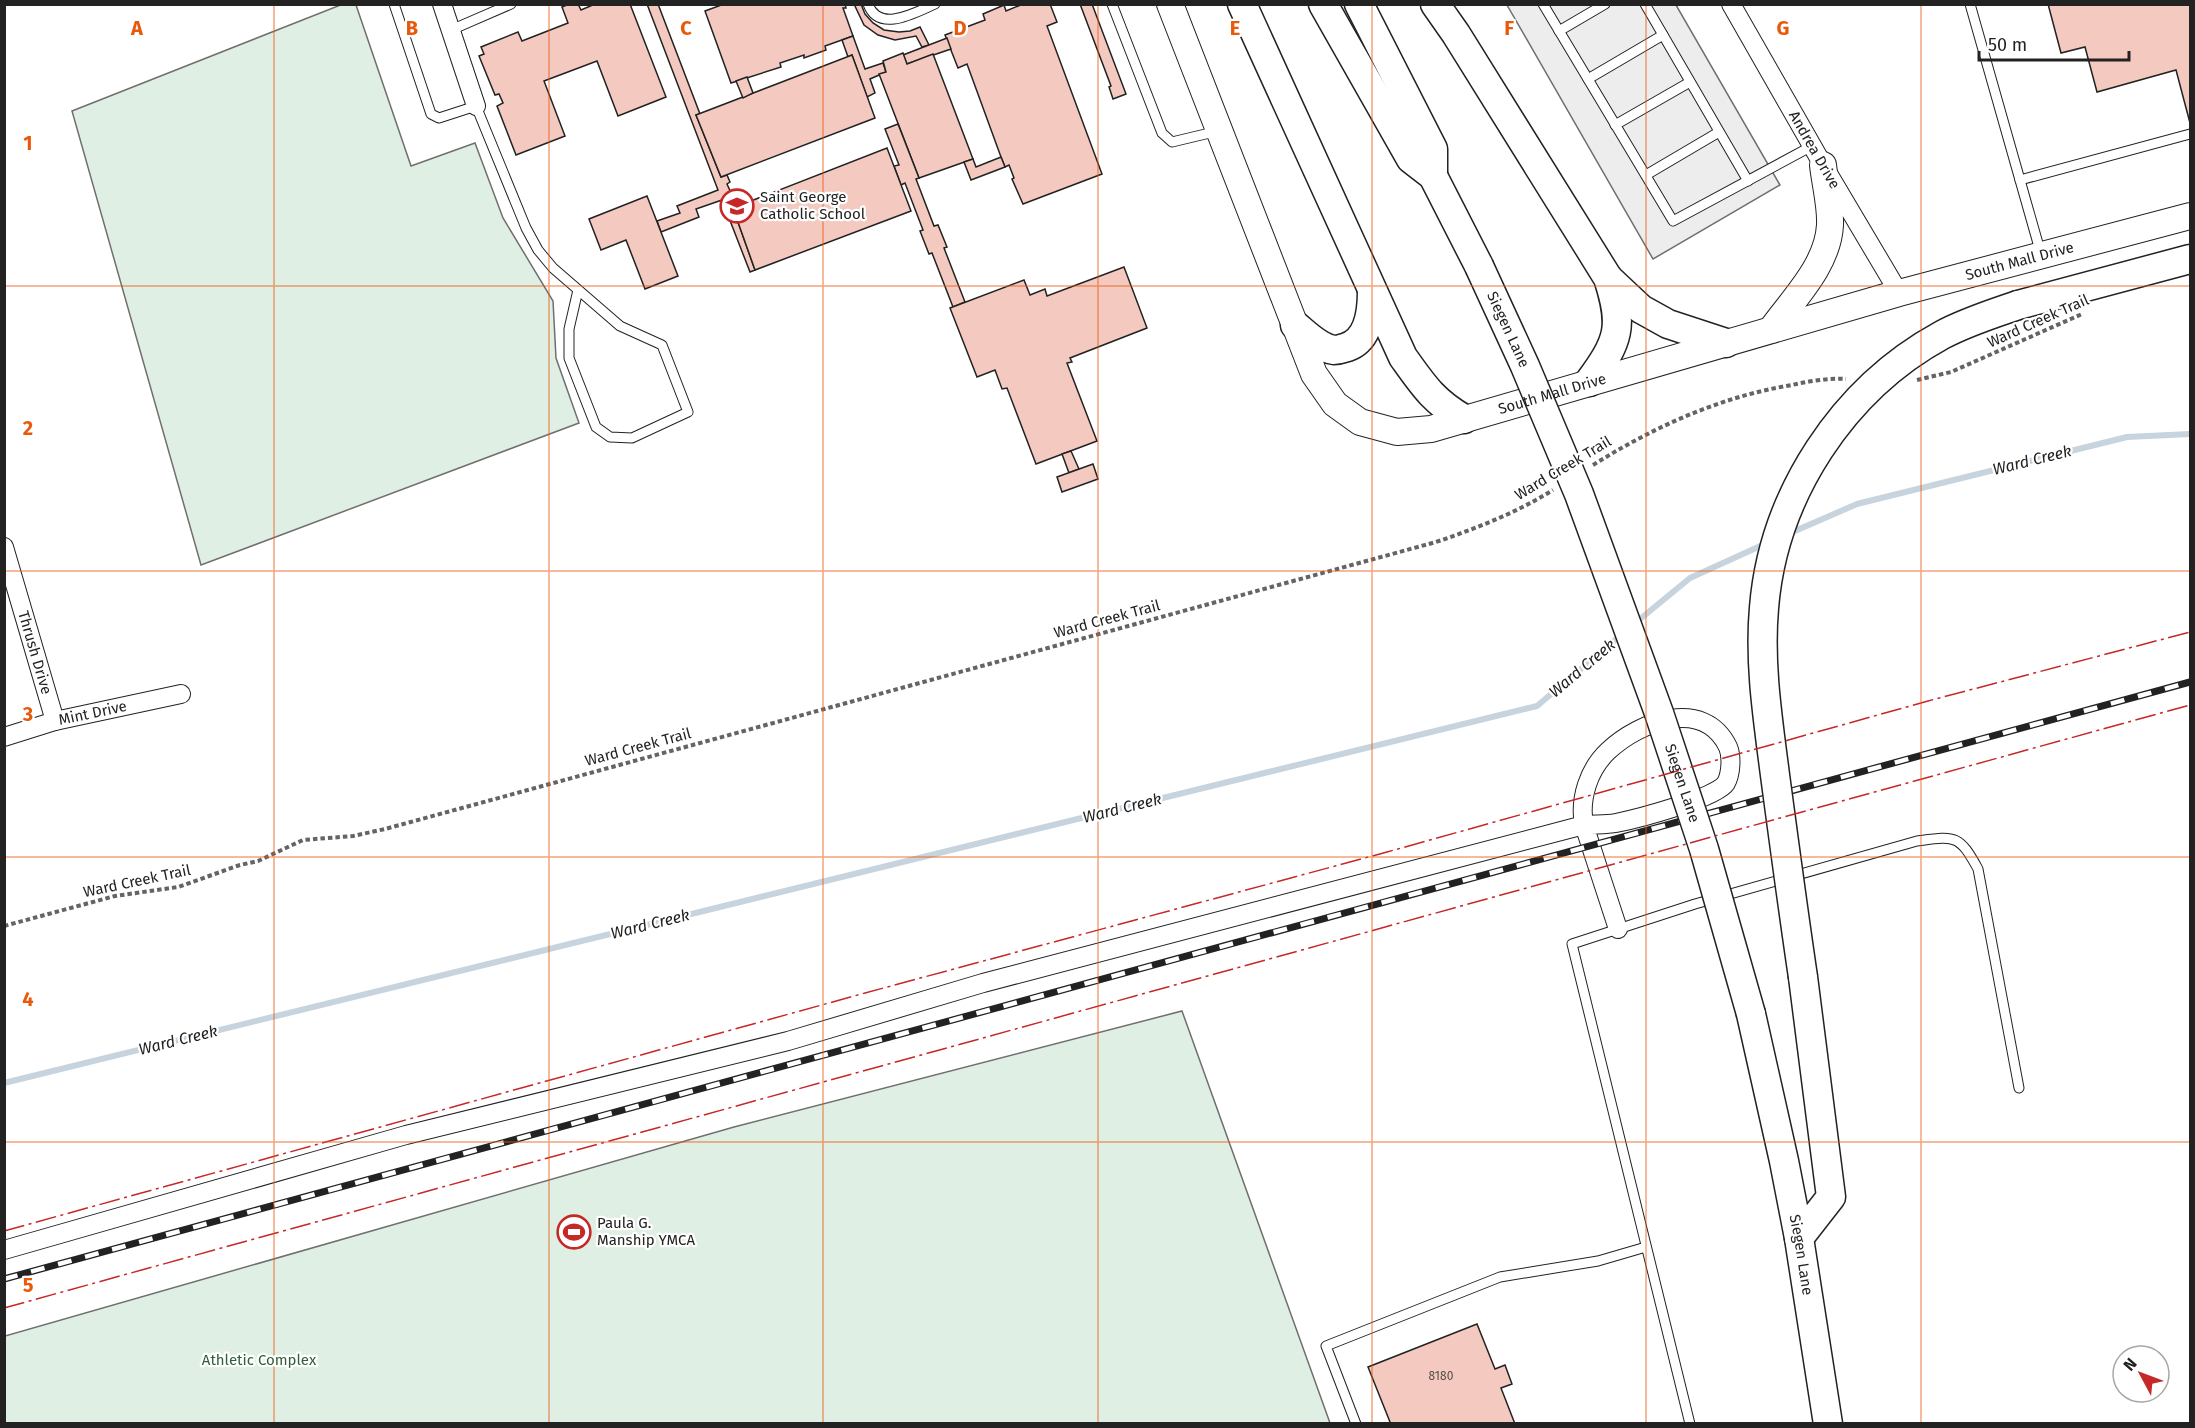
<svg xmlns="http://www.w3.org/2000/svg" width="2195" height="1428" font-family="'Fira Sans',sans-serif">
<style>
.green{fill:#e0efe3;stroke:#6f6f6f;stroke-width:1.5}
.parking{fill:#ededed;stroke:#6f6f6f;stroke-width:1.5}
.lines{fill:none;stroke-linecap:round;stroke-linejoin:round}
.stream{stroke:#c7d3dd;stroke-width:6}
.building{fill:#f3c9c0;stroke:#222;stroke-width:1.5}
.lane-casing{stroke:#222;stroke-width:11}
.street-casing{stroke:#222;stroke-width:20}
.secondary-casing{stroke:#222;stroke-width:28}
.primary-casing{stroke:#222;stroke-width:31}
.path{stroke:#646464;stroke-width:4;stroke-dasharray:4.5 3;stroke-linecap:butt}
.lane{stroke:#fff;stroke-width:9}
.street{stroke:#fff;stroke-width:18}
.secondary{stroke:#fff;stroke-width:26}
.primary{stroke:#fff;stroke-width:28}
.rail-casing{stroke:#222;stroke-width:7}
.rail{stroke:#fff;stroke-width:4.5;stroke-dasharray:14;stroke-linecap:butt}
.primary-bridge-casing{stroke:#222;stroke-width:31;stroke-linecap:butt}
.primary-bridge{stroke:#fff;stroke-width:28}
.power{stroke:#c62828;stroke-width:1.5;stroke-dasharray:21 4.5 3 4.5;stroke-linecap:butt}
.grid{fill:none;stroke:#e8590c;stroke-width:1.5;stroke-opacity:0.55}
.labels{text-anchor:middle;dominant-baseline:central;stroke-width:4.5;stroke-linejoin:round;paint-order:stroke}
.number-label{font-size:12px;fill:#564c4a}
.street-label{font-size:15px;fill:#222;stroke:#fff}
.poi-label{font-size:15px;fill:#222;stroke:#fff;text-anchor:start}
.park-label{font-size:15px;fill:#2f5e38;stroke:#fff}
.water-label{font-size:16px;font-style:italic;fill:#222;stroke:#fff}
.grid-label{font-size:20px;text-anchor:middle;font-weight:bold;fill:#e8590c;stroke:#fff;stroke-width:4.5;stroke-linejoin:round;paint-order:stroke}
</style>
<rect width="100%" height="100%" fill="#fff"/>
<g class="green">
<path d="M343 4 356 5 411 166 475 143 503 218 553 301 556 358 579 423 201 565 72 111Z"/>
<path d="M1182 1011 1330 1423H5V1336L734 1127Z"/>
</g>
<path class="parking" d="M1507 5H1676L1780 185 1653 259Z"/>
<g class="lines">
<g class="stream">
<path d="M1788 534 1857 504 2127 437 2190 434"/>
<path d="M1634 624 1690 578 1767 543"/>
<path d="M4 1083 1537 706 1621 635"/>
</g>
</g>
<g class="building">
<path d="M578 4 581 10 595 4H630L666 97 618 116 597 61 544 81 565 136 516 155 497 106 503 103 499 94 495 95 479 56 484 54 481 47 518 32 522 41 568 23 562 7 569 4Z"/>
<path d="M647 4H658L700 114 696 115 721 177 727 175 730 182 727 184 737 206 733 208 755 270 750 272 722 200 696 209 699 217 661 232 657 221 680 213 677 206 718 190Z"/>
<path d="M724 4H845L846 8H843L853 36 825 46 826 50 804 58V55L780 63 781 67 731 83 705 11Z"/>
<path d="M854 4H861L865 14 873 23 884 30 899 32 910 31 920 27 929 45 922 47 916 36 895 40 878 35 864 25Z"/>
<path d="M1023 4H1050L1057 22 1047 26 1102 174 1023 204 1012 179 1014 178 1009 165 1005 167 1001 157 967 64 958 68 945 35 985 20 983 14 1004 5 1006 11Z"/>
<path d="M1080 4H1092L1126 94 1113 99 1109 87 1111 86Z"/>
<path d="M2048 4H2190V123L2176 70 2097 92 2085 47 2061 53Z"/>
<path d="M853 36 865 69 883 63 886 72 870 79 875 93 867 97 852 55 848 57 842 40Z"/>
<path d="M947 38 951 49 907 64 903 55Z"/>
<path d="M903 53 907 64 933 54 973 159 919 178 879 74 886 72 883 61Z"/>
<path d="M852 55 875 118 721 177 696 115Z"/>
<path d="M747 77 753 93 743 98 736 81Z"/>
<path d="M898 124 919 178 916 179 934 226 938 225 947 247 944 248 965 302 953 307 932 253 929 254 920 231 923 230 905 183 901 185 894 166 899 165 885 129Z"/>
<path d="M887 148 911 211 755 270 733 208Z"/>
<path d="M1001 157 1005 167 971 180 964 162 973 159 976 167Z"/>
<path d="M647 196 678 276 645 289 626 240 601 250 589 219Z"/>
<path d="M1124 267 1147 328 1070 358 1072 362 1067 363 1097 441 1036 464 1007 388 1002 389 995 370 977 377 950 308 1024 280 1030 295 1045 289 1047 296Z"/>
<path d="M1071 451 1079 469 1069 473 1062 454Z"/>
<path d="M1093 464 1098 479 1062 492 1057 477Z"/>
<path d="M1477 1324 1495 1369 1505 1365 1512 1384 1501 1388 1515 1424H1387L1390 1422 1368 1367Z"/>
</g>
<g class="lines">
<g class="lane-casing">
<g id="lane">
<path d="M394 4 431 114 439 118 476 106 526 228 538 250 553 268 620 326 662 345 688 412 632 438 610 437 596 427 569 358V329L578 290"/>
<path d="M868 4C879 34 916 12 935 4"/>
<path d="M1112 4 1162 133 1172 142 1218 131"/>
<path d="M1543 4 1673 221 1812 146"/>
<path d="M1645 4 1748 181"/>
<path d="M1970 4 2041 254"/>
<path d="M451 30 511 4"/>
<path d="M1559 31 1605 4"/>
<path d="M1588 79 1663 35"/>
<path d="M1615 125 1690 82"/>
<path d="M1646 175 1719 132"/>
<path d="M2020 180 2190 134"/>
<path d="M1356 1424 1326 1346 1500 1277 1598 1261 1646 1247"/>
<path d="M1690 1424 1572 944 1695 904 1917 841C1955 836 1959 834 1978 869L2019 1088"/>
</g>
</g>
<g class="street-casing">
<g id="street">
<path d="M442 4 476 106"/>
<path id="s1" d="M1731 4 1823 165 1899 293"/>
<path id="s2" d="M4 547 55 721"/>
<path id="s3" d="M4 737 55 721 181 694"/>
<path d="M4 1250 406 1135 788 1041 983 983 1584 825C1595 824 1606 825 1616 823 1636 819 1717 798 1726 783 1731 774 1732 756 1728 747 1704 697 1640 721 1608 751 1589 769 1579 798 1584 825L1618 929"/>
</g>
</g>
<g class="secondary-casing">
<g id="secondary">
<path id="s4" d="M1170 4 1314 374 1335 404 1360 422 1397 432 1431 429 1899 293 2190 216"/>
<path d="M1771 330C1794 298 1828 265 1830 225 1831 206 1825 184 1823 165"/>
</g>
</g>
<g class="primary-casing">
<g id="primary">
<path d="M1242 4 1403 357C1423 385 1433 401 1464 419"/>
<path d="M1323 4 1411 159 1433 176 1479 266"/>
<path d="M1359 4 1433 149V176"/>
<path d="M1435 4 1456 34 1608 278C1624 327 1619 341 1589 382"/>
<path d="M1609 279 1641 309 1668 324 1726 343"/>
<path d="M2018 305 2190 259"/>
<path d="M1295 325C1306 334 1319 348 1334 350 1337 350 1341 349 1344 348 1369 342 1372 313 1372 291"/>
<path id="s5" d="M1751 1014 1784 1161 1799 1238 1828 1424"/>
<path d="M1799 1238 1831 1197 1803 977"/>
</g>
</g>
<g class="path">
<path d="M1917 380 1951 372 2082 314"/>
<path d="M1593 465C1654 427 1719 397 1792 385 1809 381 1828 378 1846 379"/>
<path d="M4 926 115 896 178 887 240 865 258 861 303 840 353 836 385 829 1436 542C1477 528 1516 513 1553 490"/>
</g>
<use href="#lane" class="lane"/>
<use href="#street" class="street"/>
<use href="#secondary" class="secondary"/>
<use href="#primary" class="primary"/>
<g class="rail-casing">
<path id="rail" d="M4 1279 2190 682"/>
</g>
<use href="#rail" class="rail"/>
<g class="primary-bridge-casing">
<g id="primary-bridge">
<path id="s6" d="M1479 266 1525 366 1579 494 1659 713 1704 849 1751 1014"/>
<path d="M1803 977C1793 910 1784 842 1775 775 1768 720 1759 664 1764 608 1773 495 1843 389 1942 335 1966 322 1992 314 2018 305"/>
</g>
</g>
<use href="#primary-bridge" class="primary-bridge"/>
<g class="power">
<path d="M4 1231 865 993 1387 852 1928 701 2190 632"/>
<path d="M4 1308 2190 705"/>
</g>
</g>
<path class="grid" d="M274 4V1424M549 4V1424M823 4V1424M1098 4V1424M1372 4V1424M1646 4V1424M1921 4V1424M4 286H2190M4 571H2190M4 857H2190M4 1142H2190"/>
<defs>
<g id="school-ring" transform="scale(1.725)"><circle r="9.5" fill="#fff" stroke="#c62828" stroke-width="1.5"/><path d="M0-5L7-2L0 1L-7-2ZM-4 1L0 2.5L4 1V4Q0 6-4 4Z" fill="#c62828"/></g>
<g id="stadium-ring" transform="scale(1.725)"><circle r="9.5" fill="#fff" stroke="#c62828" stroke-width="1.5"/><path d="M0-5a6.5 5 0 1 0 0 10a6.5 5 0 1 0 0-10ZM-3.5-1.8h7v3.6h-7Z" fill="#c62828"/></g>
</defs>
<g fill-rule="evenodd">
<use href="#school-ring" x="737" y="206"/>
<use href="#stadium-ring" x="574" y="1232"/>
</g>
<g class="labels">
<g class="number-label">
<text x="1441" y="1376">8180</text>
</g>
<g class="street-label">
<text stroke="none"><textPath href="#s1" startOffset="168">Andrea Drive</textPath></text>
<text stroke="none"><textPath href="#s4" startOffset="1149">South Mall Drive</textPath></text>
<text transform="translate(2038 321) rotate(-24)">Ward Creek Trail</text>
<text stroke="none"><textPath href="#s6" startOffset="70">Siegen Lane</textPath></text>
<text stroke="none"><textPath href="#s4" startOffset="663">South Mall Drive</textPath></text>
<text transform="translate(1563 468) rotate(-31)">Ward Creek Trail</text>
<text transform="translate(1107 619) rotate(-15)">Ward Creek Trail</text>
<text stroke="none"><textPath href="#s2" startOffset="110">Thrush Drive</textPath></text>
<text stroke="none"><textPath href="#s3" startOffset="92">Mint Drive</textPath></text>
<text transform="translate(638 747) rotate(-15)">Ward Creek Trail</text>
<text stroke="none"><textPath href="#s6" startOffset="556">Siegen Lane</textPath></text>
<text transform="translate(137 881) rotate(-12)">Ward Creek Trail</text>
<text stroke="none"><textPath href="#s5" startOffset="246">Siegen Lane</textPath></text>
</g>
<g class="poi-label">
<text x="760" y="197">Saint George<tspan x="760" dy="17">Catholic School</tspan></text>
<text x="597" y="1223">Paula G.<tspan x="597" dy="17">Manship YMCA</tspan></text>
</g>
<g class="park-label">
<text x="259" y="1360">Athletic Complex</text>
</g>
<g class="water-label">
<text transform="translate(2032 460) rotate(-14)">Ward Creek</text>
<text transform="translate(1582 668) rotate(-40)">Ward Creek</text>
<text transform="translate(1122 808) rotate(-14)">Ward Creek</text>
<text transform="translate(650 924) rotate(-14)">Ward Creek</text>
<text transform="translate(178 1040) rotate(-14)">Ward Creek</text>
</g>
</g>
<g class="grid-label">
<text x="137" y="35">A</text>
<text x="412" y="35">B</text>
<text x="686" y="35">C</text>
<text x="960" y="35">D</text>
<text x="1235" y="35">E</text>
<text x="1509" y="35">F</text>
<text x="1783" y="35">G</text>
<text x="28" y="150">1</text>
<text x="28" y="435">2</text>
<text x="28" y="721">3</text>
<text x="28" y="1006">4</text>
<text x="28" y="1292">5</text>
</g>
<rect width="2195" height="1428" fill="none" stroke="#222222" stroke-width="12"/>
<g transform="translate(2141 1374) rotate(311)"><circle r="28" fill="#ffffff" stroke="#a7a7a7" stroke-width="1.5"/>
<path d="M0-4.5L10 22L0 15L-10 22Z" fill="#c62828"/>
<text y="-9" font-size="16" font-weight="bold" text-anchor="middle" fill="#222222">N</text>
</g>
<path d="M1979 51v9h150v-9" fill="none" stroke="#222222" stroke-width="3"/>
<text x="1988" y="51" font-size="18" fill="#222222" stroke="#ffffff" stroke-width="4.5" paint-order="stroke">50 m</text>
</svg>
